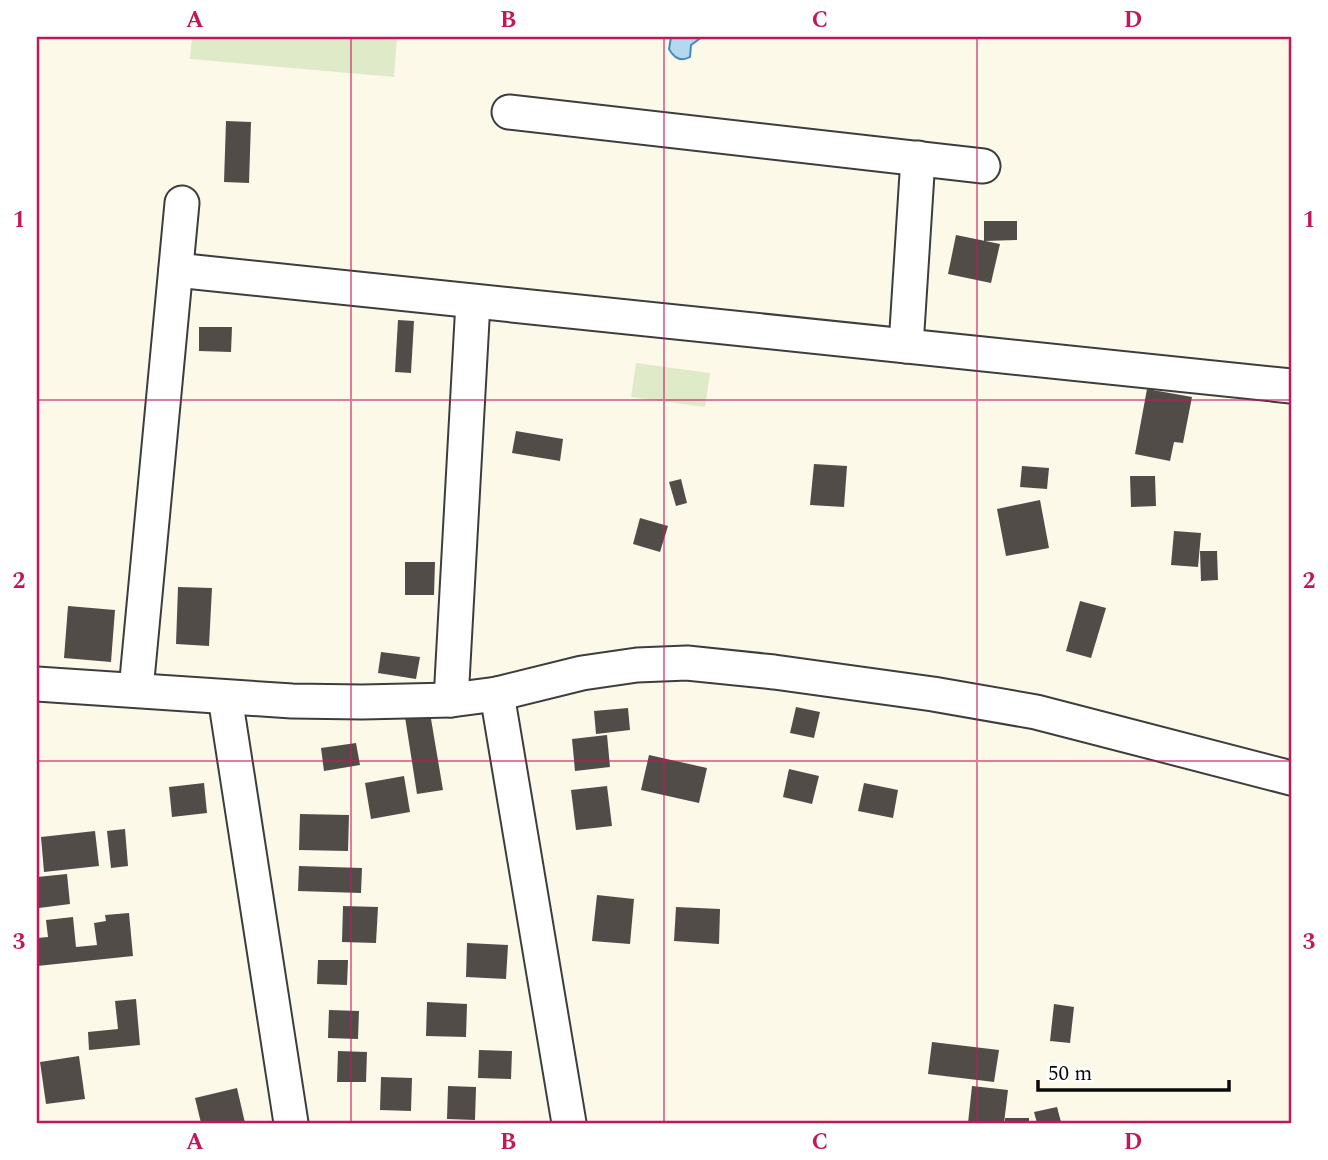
<svg xmlns="http://www.w3.org/2000/svg" width="1328" height="1160" font-family="Spectral,serif">
<style>
.pitch{fill:#dfebc8}
.water{fill:#b4d8ee;stroke:#438cbd;stroke-width:2}
.building{fill:#514c48}
.lines{fill:none;stroke-linecap:round;stroke-linejoin:round}
.minor-casing{stroke:#3d3d3d;stroke-width:37}
.minor{stroke:#fff;stroke-width:33}
.grid{fill:none;stroke:#c2185b;stroke-width:2;stroke-opacity:0.55}
.neatline{fill:none;stroke:#c2185b;stroke-width:2.5}
.grid-label{font-size:23px;text-anchor:middle;font-weight:bold;fill:#c2185b}
</style>
<rect width="100%" height="100%" fill="#fdf9e9"/>
<g class="pitch">
<path d="M192 37H397L394 77 190 59Z"/>
<path d="M636 363 710 373 705 407 631 397Z"/>
</g>
<path class="water" d="M671 37H702L691 45 690 57C681 62 674 58 669 49Z"/>
<g class="building">
<path d="M226 121 251 122 249 183 224 182Z"/>
<path d="M984 221H1017V240L984 241Z"/>
<path d="M956 235 1000 244 991 283 948 274Z"/>
<path d="M398 320 414 321 411 373 395 372Z"/>
<path d="M199 327H232L231 352 199 351Z"/>
<path d="M1147 389 1192 397 1183 443 1174 442 1170 461 1135 454Z"/>
<path d="M516 431 563 439 560 461 512 453Z"/>
<path d="M814 464 847 466 844 507 810 505Z"/>
<path d="M1022 466 1049 468 1047 489 1020 487Z"/>
<path d="M1130 476H1155L1156 506 1131 507Z"/>
<path d="M681 479 687 503 676 506 669 482Z"/>
<path d="M1040 500 1049 548 1006 556 997 509Z"/>
<path d="M640 518 668 526 660 552 633 544Z"/>
<path d="M1174 531 1201 533 1198 567 1171 565Z"/>
<path d="M1200 551H1217L1218 580 1201 581Z"/>
<path d="M405 562H435L434 595H405Z"/>
<path d="M178 587 212 588 209 646 176 644Z"/>
<path d="M1080 601 1106 608 1091 658 1066 651Z"/>
<path d="M68 606 115 610 111 662 64 658Z"/>
<path d="M381 652 420 657 416 679 378 673Z"/>
<path d="M796 707 820 712 814 738 790 733Z"/>
<path d="M628 708 630 730 596 734 594 711Z"/>
<path d="M430 713 443 790 417 794 405 717Z"/>
<path d="M607 735 610 767 575 771 572 739Z"/>
<path d="M356 743 360 765 324 771 321 748Z"/>
<path d="M649 755 707 768 699 803 641 790Z"/>
<path d="M789 769 819 776 812 804 783 797Z"/>
<path d="M404 776 410 812 371 819 365 783Z"/>
<path d="M204 783 207 813 172 817 169 787Z"/>
<path d="M864 783 898 790 893 818 858 811Z"/>
<path d="M607 786 612 826 576 830 571 790Z"/>
<path d="M300 814 349 815 348 851 299 850Z"/>
<path d="M125 829 128 866 111 868 107 831Z"/>
<path d="M95 831 99 866 44 872 41 837Z"/>
<path d="M299 866 362 868 361 893 298 891Z"/>
<path d="M67 874 70 904 39 908 37 877Z"/>
<path d="M597 895 634 899 630 944 592 941Z"/>
<path d="M343 906 378 907 376 943 342 942Z"/>
<path d="M676 907 720 909 719 944 674 941Z"/>
<path d="M129 913 133 956 37 966V938L48 937 46 920 73 917 76 947 97 945 94 923 106 921 105 915Z"/>
<path d="M467 943 508 945 506 979 466 977Z"/>
<path d="M318 960H348L347 985 317 984Z"/>
<path d="M136 999 140 1045 89 1050 88 1032 118 1029 115 1001Z"/>
<path d="M427 1002 467 1004 466 1037 426 1036Z"/>
<path d="M1054 1004 1074 1007 1070 1043 1050 1041Z"/>
<path d="M329 1010 359 1011 358 1039 328 1038Z"/>
<path d="M932 1042 999 1050 994 1082 928 1074Z"/>
<path d="M479 1050 512 1051 511 1079 478 1078Z"/>
<path d="M338 1051 367 1052 366 1082H337Z"/>
<path d="M79 1056 85 1099 46 1104 40 1062Z"/>
<path d="M381 1077 412 1078 411 1111 380 1110Z"/>
<path d="M448 1086 476 1087 475 1120 447 1119Z"/>
<path d="M972 1086 1008 1090 1004 1123H968Z"/>
<path d="M237 1088 245 1123H201L195 1098Z"/>
<path d="M1057 1107 1061 1122 1037 1123 1034 1112Z"/>
<rect x="1005" y="1118" width="24" height="5"/>
</g>
<g class="lines">
<g class="minor-casing">
<g id="minor">
<path d="M509 112 983 166"/>
<path d="M176 270 1291 386"/>
<path d="M906 346 918 158"/>
<path d="M37 684 292 701 362 702 451 700 497 694 582 673 637 665 687 663 774 672 933 694 1036 712 1291 778"/>
<path d="M136 690 182 203"/>
<path d="M497 694 569 1123"/>
<path d="M225 697 291 1123"/>
<path d="M451 700 473 302"/>
</g>
</g>
<use href="#minor" class="minor"/>
</g>
<path class="grid" d="M351 37V1123M664 37V1123M977 37V1123M37 400H1291M37 761H1291"/>
<rect width="1328" height="1160" fill="none" stroke="#ffffff" stroke-width="77"/>
<path d="M1038 1080v10h191v-10" fill="none" stroke="#0a0a0a" stroke-width="3.5"/>
<text x="1048" y="1080" font-size="21" fill="#0a0a0a" stroke="#ffffff" stroke-width="5" paint-order="stroke">50 m</text>
<rect x="38" y="38" width="1252" height="1084" class="neatline"/>
<g class="grid-label">
<text x="195" y="27">A</text>
<text x="508" y="27">B</text>
<text x="820" y="27">C</text>
<text x="1133" y="27">D</text>
<text x="19" y="227">1</text>
<text x="1309" y="227">1</text>
<text x="19" y="588">2</text>
<text x="1309" y="588">2</text>
<text x="19" y="949">3</text>
<text x="1309" y="949">3</text>
<text x="195" y="1149">A</text>
<text x="508" y="1149">B</text>
<text x="820" y="1149">C</text>
<text x="1133" y="1149">D</text>
</g>
</svg>
